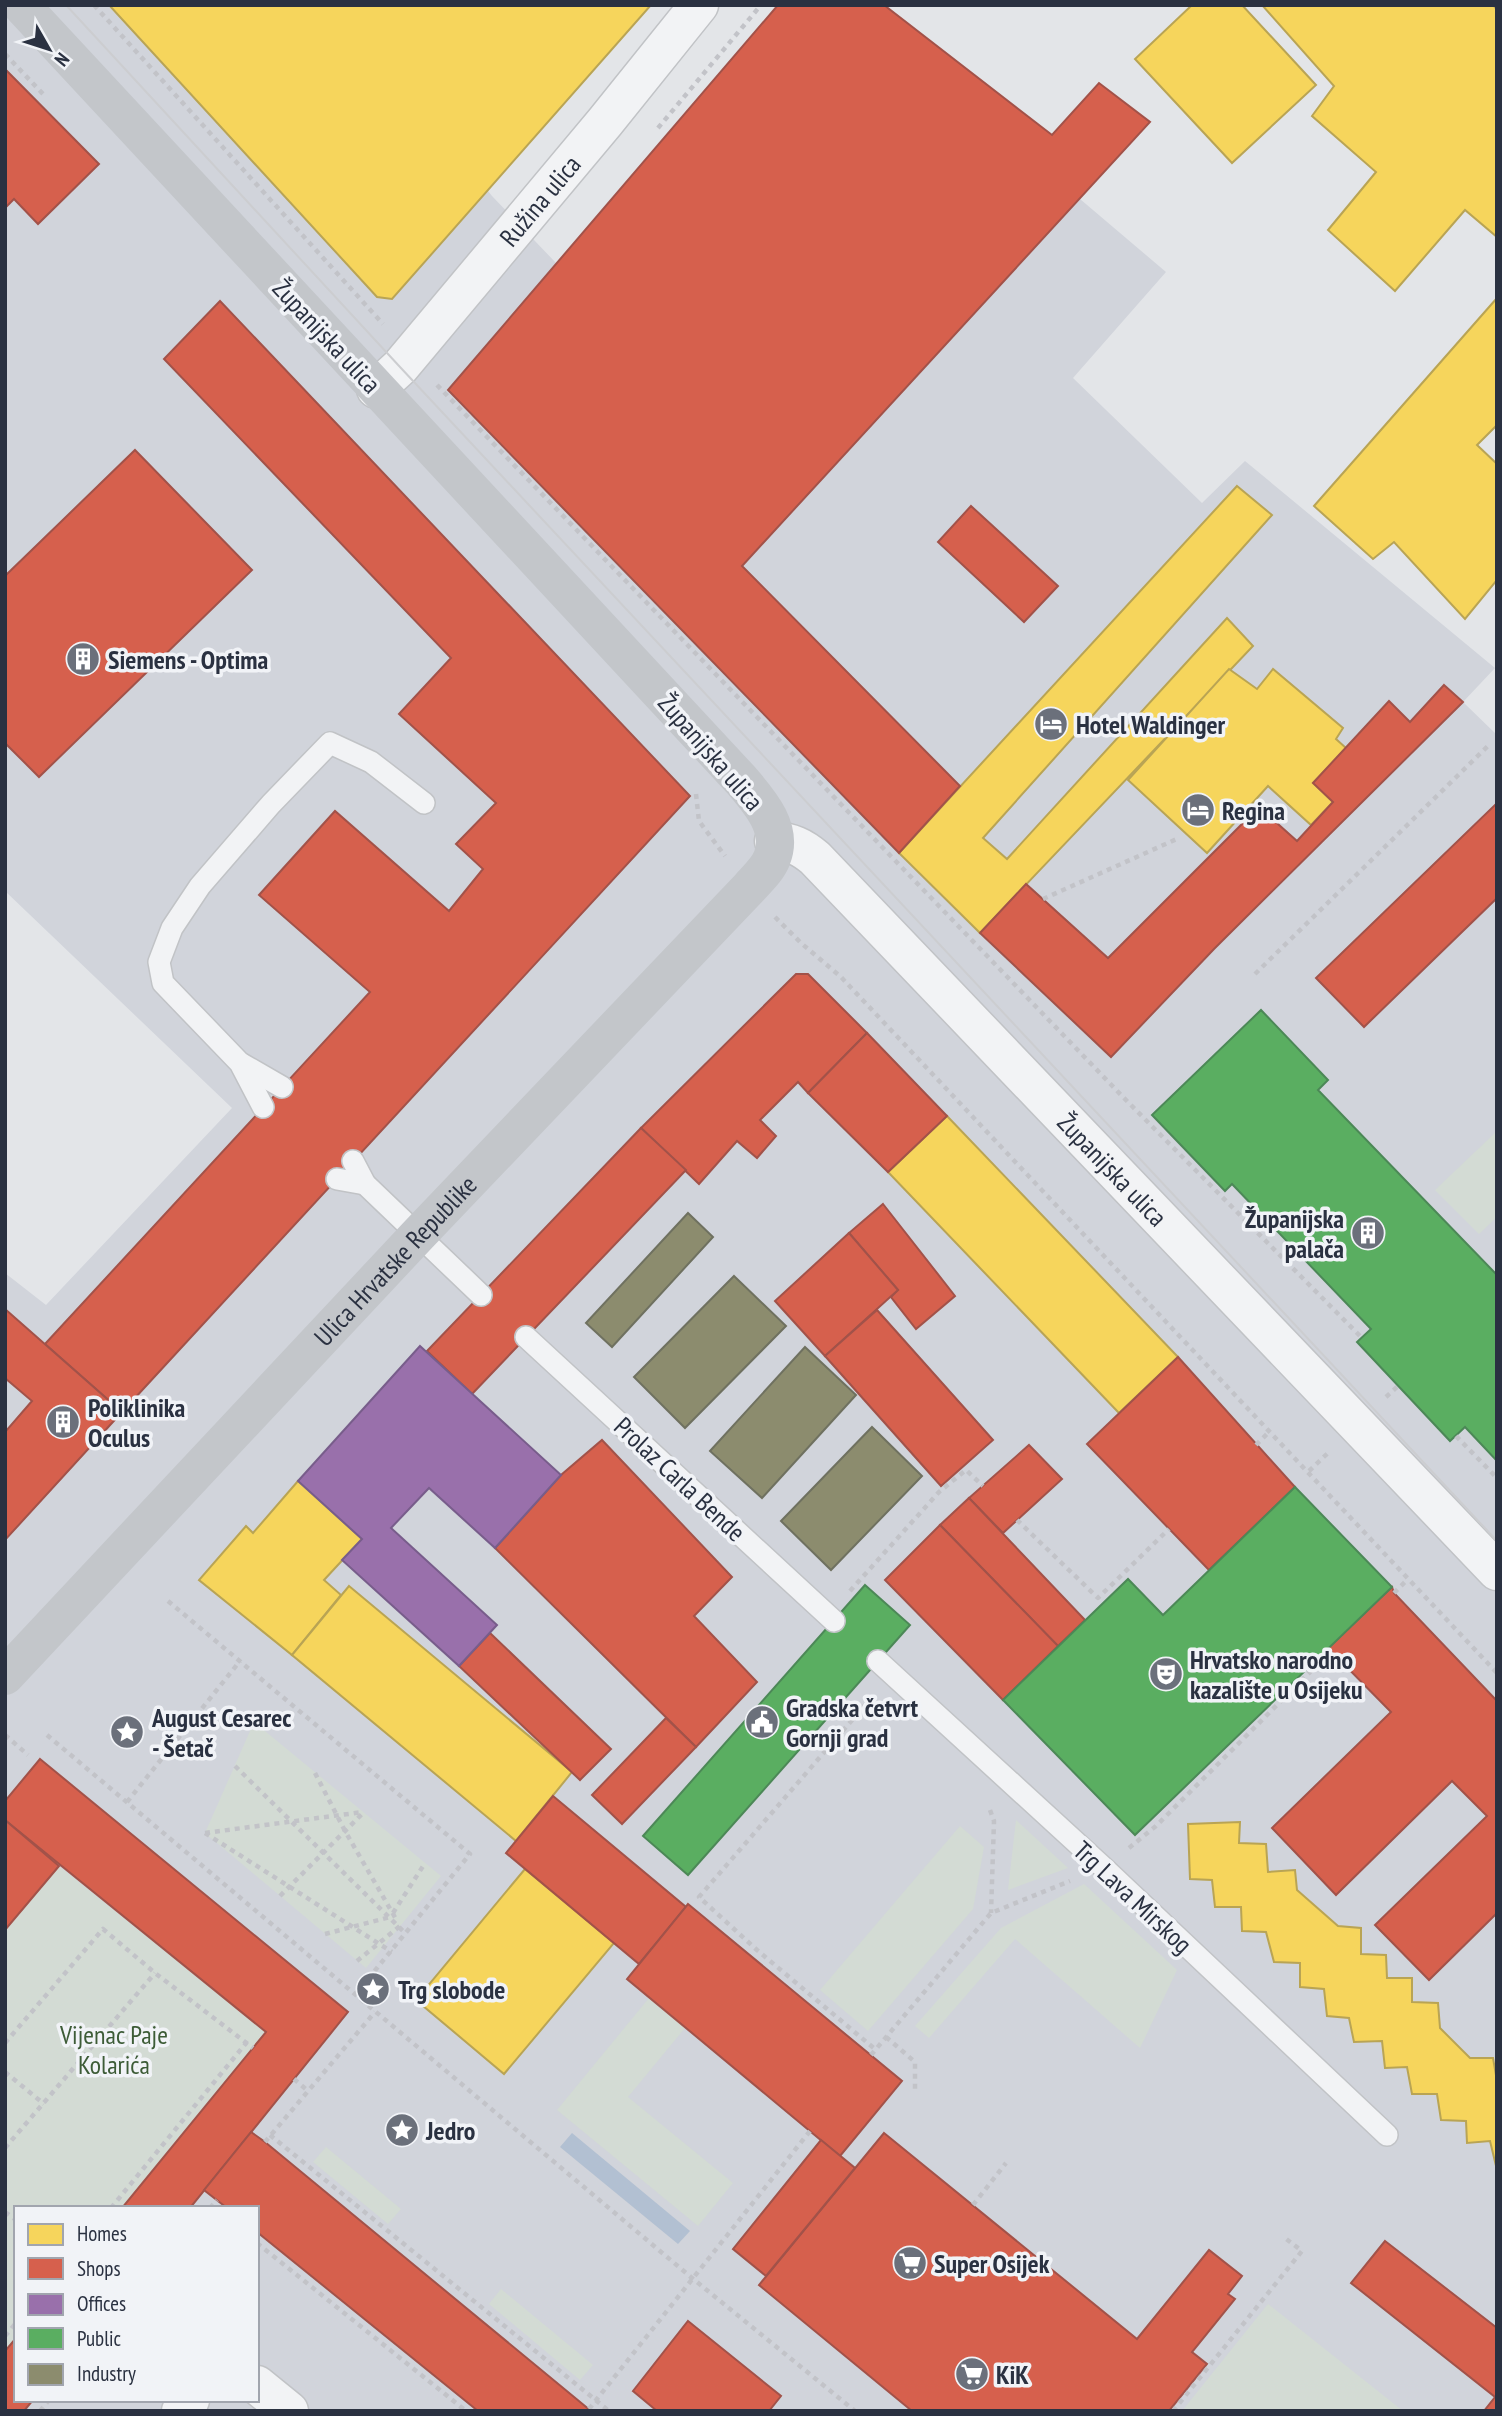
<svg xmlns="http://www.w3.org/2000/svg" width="1502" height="2416" font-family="'PT Sans Narrow',sans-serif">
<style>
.built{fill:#d1d4db;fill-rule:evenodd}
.green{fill:#d3dbd4}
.water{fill:#b2c0d2}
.homes{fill:#f6d55c;stroke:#b9a454;stroke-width:2}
.shops{fill:#d6604d;stroke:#a25249;stroke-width:2}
.offices{fill:#9970ab;stroke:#785d8b;stroke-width:2}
.public{fill:#5aae61;stroke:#4c8857;stroke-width:2}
.industry{fill:#8c8c6e;stroke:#6f7160;stroke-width:2}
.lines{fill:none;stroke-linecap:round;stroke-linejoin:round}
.lane-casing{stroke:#c1c3c6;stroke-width:24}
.street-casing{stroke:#c1c3c6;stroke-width:41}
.path{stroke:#c2c3c8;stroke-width:4.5;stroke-dasharray:5 5;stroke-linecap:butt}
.lane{stroke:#f2f3f5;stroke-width:21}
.street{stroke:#f2f3f5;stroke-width:38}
.secondary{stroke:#c3c6ca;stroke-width:38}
.tram{stroke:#cccdd0;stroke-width:2}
.labels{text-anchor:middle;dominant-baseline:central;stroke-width:7;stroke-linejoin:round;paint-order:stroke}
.street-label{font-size:26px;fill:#2a3141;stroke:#f1f3f7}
.poi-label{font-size:26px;font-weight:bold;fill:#2a3141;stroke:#f1f3f7;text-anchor:start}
.park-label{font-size:26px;fill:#3d5c37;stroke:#f1f3f7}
</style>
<rect width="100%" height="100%" fill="#e3e5e8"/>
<path class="built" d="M5 5H342L492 196 792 510 1080 199 1166 272 1073 378 1202 503 1245 461 1495 668 1463 702 1497 735V2411H5V1273L46 1305 232 1108 5 891ZM16 2208H257V2400H16Z"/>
<g class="green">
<path d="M1497 1131V1217L1479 1234 1435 1190Z"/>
<path d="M254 1722 441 1876 366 1968 205 1833Z"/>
<path d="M1016 1820 1068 1868 1008 1890Z"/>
<path d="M960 1826 984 1847 973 1909 868 2031 820 1990Z"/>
<path d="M59 1866 266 2032 122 2208H16V2338L5 2351V1930Z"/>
<path d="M1084 1884 1177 1970 1140 2048 1015 1939 929 2038 915 2026 1001 1928Z"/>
<path d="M649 1998 685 2028 628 2097 733 2183 698 2226 557 2110Z"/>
<path d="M326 2147 401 2209 388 2224 313 2162Z"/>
<path d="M501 2289 593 2365 580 2380 489 2304Z"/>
<path d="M1268 2304 1403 2411H1182Z"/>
</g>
<path class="water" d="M572 2133 690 2231 678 2244 560 2147Z"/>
<g class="homes">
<path d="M109 5H651L392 299 377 297Z"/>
<path d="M1192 5H1242L1316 85 1232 163 1135 59Z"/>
<path d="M1262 5H1493L1497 10V237L1465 210 1395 291 1328 230 1376 172 1312 116 1334 86Z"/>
<path d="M1497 298V425L1477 445 1497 464V580L1465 619 1394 542 1373 559 1314 506Z"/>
<path d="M1237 486 1272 515 983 838 1007 859 1227 618 1253 646 980 933 899 853Z"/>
<path d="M1229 669 1257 689 1273 669 1343 728 1336 739 1346 748 1313 783 1333 802 1311 825 1268 786 1207 853 1128 780Z"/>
<path d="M947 1116 1178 1357 1119 1413 888 1172Z"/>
<path d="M298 1481 362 1539 324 1580 341 1595 292 1655 199 1580 246 1526 253 1533Z"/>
<path d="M349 1586 572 1772 516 1841 292 1655Z"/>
<path d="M1240 1822 1239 1843 1266 1844 1268 1872 1295 1870 1297 1890 1338 1926 1361 1928V1954L1386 1955 1387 1978H1412V2002L1438 2003 1440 2028 1470 2058H1493L1497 2081V2170L1490 2141 1467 2143 1466 2121 1441 2120 1437 2094H1412L1407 2067 1385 2068 1382 2041 1354 2042 1349 2018 1327 2016 1324 1989 1300 1987V1963L1274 1962 1266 1932 1242 1931 1241 1907H1215L1212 1880 1190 1879 1188 1824Z"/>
<path d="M525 1869 614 1943 504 2074 416 2000Z"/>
</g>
<g class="shops">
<path d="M778 5H884L1052 135 1099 83 1150 122 742 566 960 786 899 853 448 390Z"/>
<path d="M5 69 99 164 38 224 14 199 5 208Z"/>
<path d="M220 301 690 796 122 1412 45 1344 370 992 259 895 335 811 449 911 483 869 456 844 496 803 399 714 451 658 164 359Z"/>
<path d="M135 450 252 570 39 777 5 743V576Z"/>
<path d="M971 506 1058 586 1024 622 938 542Z"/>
<path d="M1444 685 1463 702 1214 949 1111 1057 980 933 1026 884 1108 958 1259 807 1297 841 1333 802 1313 783 1389 701 1410 722Z"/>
<path d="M1497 803V898L1364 1027 1316 978Z"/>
<path d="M796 974H808L867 1033 808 1093 798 1082 760 1120 776 1136 757 1158 737 1141 699 1184 641 1128Z"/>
<path d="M867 1033 947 1116 888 1172 808 1093Z"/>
<path d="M641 1128 686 1170 472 1394 427 1351Z"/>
<path d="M883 1204 955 1296 916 1329 891 1297 898 1290 849 1233Z"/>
<path d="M849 1233 898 1290 825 1356 775 1301Z"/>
<path d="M5 1309 122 1412 5 1540V1432L32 1401 5 1378Z"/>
<path d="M877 1310 993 1440 941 1486 825 1356Z"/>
<path d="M1178 1357 1295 1487 1209 1570 1087 1444Z"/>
<path d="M602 1440 732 1577 694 1616 757 1682 696 1747 495 1548 561 1475Z"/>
<path d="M1029 1445 1062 1479 1003 1533 969 1498Z"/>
<path d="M969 1498 1085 1620 1058 1646 940 1525Z"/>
<path d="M940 1525 1058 1646 1003 1700 885 1580Z"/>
<path d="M1392 1587 1394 1593 1497 1701V1913L1429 1980 1375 1925 1487 1816 1452 1781 1336 1895 1272 1828 1391 1712 1328 1648Z"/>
<path d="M490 1633 611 1749 580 1780 459 1666Z"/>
<path d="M666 1718 696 1747 622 1824 592 1795Z"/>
<path d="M40 1759 348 2012 190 2208H122L266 2032 5 1820V1801Z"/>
<path d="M553 1796 686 1907 639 1964 506 1853Z"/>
<path d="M5 1820 59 1866 5 1930Z"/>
<path d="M688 1904 902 2081 840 2156 627 1979Z"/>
<path d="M251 2132 265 2142 591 2411H478L257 2232V2208H227L204 2190Z"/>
<path d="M884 2133 1137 2339 1209 2250 1242 2276 1228 2294 1235 2299 1192 2352 1207 2364 1169 2411H912L759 2285Z"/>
<path d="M821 2140 855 2168 766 2276 733 2249Z"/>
<path d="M1385 2241 1497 2328V2411H1484L1495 2397 1351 2283Z"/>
<path d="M688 2321 781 2396 769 2411H657L633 2391Z"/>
<path d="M16 2338V2400H33L24 2411H5V2351Z"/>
</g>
<path class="offices" d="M420 1346 561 1475 495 1548 429 1488 391 1528 497 1625 459 1666 342 1560 362 1539 298 1481Z"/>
<g class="public">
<path d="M1261 1010 1328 1080 1318 1090 1497 1275V1461L1465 1427 1450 1441 1357 1342 1371 1329 1232 1184 1225 1191 1152 1115Z"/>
<path d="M1295 1487 1392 1587 1135 1835 1003 1700 1128 1579 1163 1615Z"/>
<path d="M865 1585 910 1625 688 1875 643 1836Z"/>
</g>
<g class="industry">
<path d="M688 1213 713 1237 612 1347 586 1323Z"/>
<path d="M734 1276 786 1326 685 1428 634 1377Z"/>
<path d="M805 1347 856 1395 762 1498 710 1451Z"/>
<path d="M872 1427 922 1476 831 1570 781 1521Z"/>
</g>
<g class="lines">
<g class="lane-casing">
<g id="lane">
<path d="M242 1064 282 1087"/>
<path d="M263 1107 240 1063 163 983 159 962 172 928 200 886 271 804 330 743 371 762 424 803"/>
<path d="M353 1161 365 1184 481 1295"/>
<path d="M337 1179 365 1184"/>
<path d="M526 1337 834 1621"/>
<path d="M878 1661 1103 1867 1387 2135"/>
</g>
</g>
<g class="street-casing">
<g id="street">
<path id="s1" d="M376 389 400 367 605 122 699 5"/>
<path id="s2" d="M774 841C791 842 802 847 815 858L1497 1571"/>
<path d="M257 2385 289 2411"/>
<path d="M181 2411 190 2400"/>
</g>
</g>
<g class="path">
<path d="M94 5 383 324"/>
<path d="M5 54 43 94"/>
<path d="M658 128 761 5"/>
<path d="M437 385 1123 1097 1362 1338"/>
<path d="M696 794 699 821 725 856"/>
<path d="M1043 899 1179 838"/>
<path d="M775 917 801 943 841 977 1497 1673"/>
<path d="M1255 974 1490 744"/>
<path d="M1386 1397 1398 1386"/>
<path d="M1456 1436 1497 1478"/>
<path d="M1256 1445 1270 1431"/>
<path d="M1309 1471 1329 1452"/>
<path d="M1017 1520 1098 1598 1169 1529"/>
<path d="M850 1591 939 1492 966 1470 983 1486"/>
<path d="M1394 1593 1407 1580"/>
<path d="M168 1601 470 1854 355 1995"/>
<path d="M872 1697 699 1897 757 1950 876 2050"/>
<path d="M5 1735 28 1755"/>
<path d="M47 1735 692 2278 855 2411"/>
<path d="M235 1766 406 1934"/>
<path d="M315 1773 345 1831 396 1919"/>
<path d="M127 1802 240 1661"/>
<path d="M990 1810 994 1821 991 1913"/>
<path d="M205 1833 392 1952"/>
<path d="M205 1833 363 1812"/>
<path d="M1129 1848 1156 1826 1331 1651"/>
<path d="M280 1896 363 1813"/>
<path d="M393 1913 425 1863"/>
<path d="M325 1934 390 1917"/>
<path d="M357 1961 400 1926"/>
<path d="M886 2037 915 2062V2089"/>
<path d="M5 2043 103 1929 155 1973 253 2048"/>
<path d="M871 2055 991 1913 1070 1881"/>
<path d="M5 2072 44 2104"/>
<path d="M294 2079 308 2091"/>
<path d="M270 2135 609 2411"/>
<path d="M265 2142 375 2012"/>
<path d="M5 2148 155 1973"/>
<path d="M973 2205 1006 2163"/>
<path d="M111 2208 247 2042"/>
<path d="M210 2208 217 2200"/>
<path d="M5 2212 16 2220"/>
<path d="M257 2243 466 2411"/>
<path d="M5 2336 16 2323"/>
<path d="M589 2409 810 2131"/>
<path d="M40 2411 49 2400"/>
<path d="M1173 2411 1302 2251 1285 2238"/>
</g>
<use href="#lane" class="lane"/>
<use href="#street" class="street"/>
<path class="secondary" id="s3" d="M5 1676 417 1236 749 888C757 879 768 869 772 858 784 828 758 800 741 780L21 5"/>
<path class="tram" d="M66 5 400 367 1497 1541"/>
</g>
<defs>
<g id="building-disc" transform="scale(1.75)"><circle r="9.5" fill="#6b707b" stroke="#f1f3f7"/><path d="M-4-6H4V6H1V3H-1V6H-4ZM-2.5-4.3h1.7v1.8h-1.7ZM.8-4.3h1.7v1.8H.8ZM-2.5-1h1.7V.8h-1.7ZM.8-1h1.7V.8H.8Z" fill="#fff"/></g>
<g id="hotel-disc" transform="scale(1.75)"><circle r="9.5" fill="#6b707b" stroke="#f1f3f7"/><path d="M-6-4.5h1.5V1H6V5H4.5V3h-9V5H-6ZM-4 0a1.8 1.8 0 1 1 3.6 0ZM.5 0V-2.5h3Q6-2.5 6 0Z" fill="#fff"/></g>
<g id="theatre-disc" transform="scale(1.75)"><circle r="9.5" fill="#6b707b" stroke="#f1f3f7"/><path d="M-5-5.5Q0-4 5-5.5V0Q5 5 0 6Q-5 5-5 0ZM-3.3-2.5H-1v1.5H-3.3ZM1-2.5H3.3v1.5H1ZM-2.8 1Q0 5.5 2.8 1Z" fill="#fff"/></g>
<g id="civic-disc" transform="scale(1.75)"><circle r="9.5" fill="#6b707b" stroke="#f1f3f7"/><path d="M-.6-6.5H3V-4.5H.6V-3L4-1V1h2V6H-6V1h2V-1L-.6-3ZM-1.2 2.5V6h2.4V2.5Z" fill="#fff"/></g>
<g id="sight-disc" transform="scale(1.75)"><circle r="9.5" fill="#6b707b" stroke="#f1f3f7"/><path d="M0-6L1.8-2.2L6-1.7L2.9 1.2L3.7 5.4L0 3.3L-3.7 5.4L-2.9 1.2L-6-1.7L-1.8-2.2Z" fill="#fff"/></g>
<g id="supermarket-disc" transform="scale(1.75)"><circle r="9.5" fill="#6b707b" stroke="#f1f3f7"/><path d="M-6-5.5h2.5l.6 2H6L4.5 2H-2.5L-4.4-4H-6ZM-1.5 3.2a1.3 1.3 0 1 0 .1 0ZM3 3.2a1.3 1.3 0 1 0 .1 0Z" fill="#fff"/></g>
</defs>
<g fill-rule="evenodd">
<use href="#building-disc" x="83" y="659"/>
<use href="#hotel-disc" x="1051" y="724"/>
<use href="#hotel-disc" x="1198" y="810"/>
<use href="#building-disc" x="1368" y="1233"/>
<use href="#building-disc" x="63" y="1422"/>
<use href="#theatre-disc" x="1166" y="1674"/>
<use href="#civic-disc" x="762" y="1722"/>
<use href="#sight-disc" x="127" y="1732"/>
<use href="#sight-disc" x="373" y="1989"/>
<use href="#sight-disc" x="402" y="2130"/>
<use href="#supermarket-disc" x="910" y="2263"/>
<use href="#supermarket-disc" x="972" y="2374"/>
</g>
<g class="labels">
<g class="street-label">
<text stroke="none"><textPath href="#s1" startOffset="250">Ružina ulica</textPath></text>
<text transform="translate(327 336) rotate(47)">Županijska ulica</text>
<text transform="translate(711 752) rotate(49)">Županijska ulica</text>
<text stroke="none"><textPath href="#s2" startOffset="476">Županijska ulica</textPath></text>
<text stroke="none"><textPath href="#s3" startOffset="570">Ulica Hrvatske Republike</textPath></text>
<text transform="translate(680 1479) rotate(43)">Prolaz Carla Bende</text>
<text transform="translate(1133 1897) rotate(43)">Trg Lava Mirskog</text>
</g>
<g class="poi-label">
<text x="108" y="659">Siemens - Optima</text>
<text x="1076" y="724">Hotel Waldinger</text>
<text x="1222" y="810">Regina</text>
<text x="1344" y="1218" text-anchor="end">Županijska<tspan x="1344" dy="30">palača</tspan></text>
<text x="88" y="1407">Poliklinika<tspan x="88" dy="30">Oculus</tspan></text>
<text x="1190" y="1659">Hrvatsko narodno<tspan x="1190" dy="30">kazalište u Osijeku</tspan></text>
<text x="786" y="1707">Gradska četvrt<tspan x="786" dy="30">Gornji grad</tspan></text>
<text x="152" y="1717">August Cesarec<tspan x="152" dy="30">- Šetač</tspan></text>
<text x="398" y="1989">Trg slobode</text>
<text x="426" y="2130">Jedro</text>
<text x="934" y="2263">Super Osijek</text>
<text x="996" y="2374">KiK</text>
</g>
<g class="park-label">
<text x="114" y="2034">Vijenac Paje<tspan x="114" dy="30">Kolarića</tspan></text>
</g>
</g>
<rect width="1502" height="2416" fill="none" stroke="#2a3141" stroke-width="14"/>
<rect x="14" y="2206" width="245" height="196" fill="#f1f3f7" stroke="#a1a5ae" stroke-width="2"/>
<rect x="28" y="2224" width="35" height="21" fill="#f6d55c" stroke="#a1a5ae" stroke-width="2"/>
<text x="77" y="2241" font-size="21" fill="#2a3141">Homes</text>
<rect x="28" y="2258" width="35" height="21" fill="#d6604d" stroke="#a1a5ae" stroke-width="2"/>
<text x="77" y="2276" font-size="21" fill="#2a3141">Shops</text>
<rect x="28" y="2294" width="35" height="21" fill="#9970ab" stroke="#a1a5ae" stroke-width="2"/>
<text x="77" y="2311" font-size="21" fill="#2a3141">Offices</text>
<rect x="28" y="2328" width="35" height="21" fill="#5aae61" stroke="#a1a5ae" stroke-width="2"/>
<text x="77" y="2346" font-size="21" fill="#2a3141">Public</text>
<rect x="28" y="2364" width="35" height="21" fill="#8c8c6e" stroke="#a1a5ae" stroke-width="2"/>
<text x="77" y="2381" font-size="21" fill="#2a3141">Industry</text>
<g transform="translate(49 49) rotate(129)" stroke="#f1f3f7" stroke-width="5" paint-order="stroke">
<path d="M0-5L12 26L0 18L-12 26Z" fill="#2a3141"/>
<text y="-10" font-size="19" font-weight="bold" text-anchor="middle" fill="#2a3141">N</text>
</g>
</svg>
